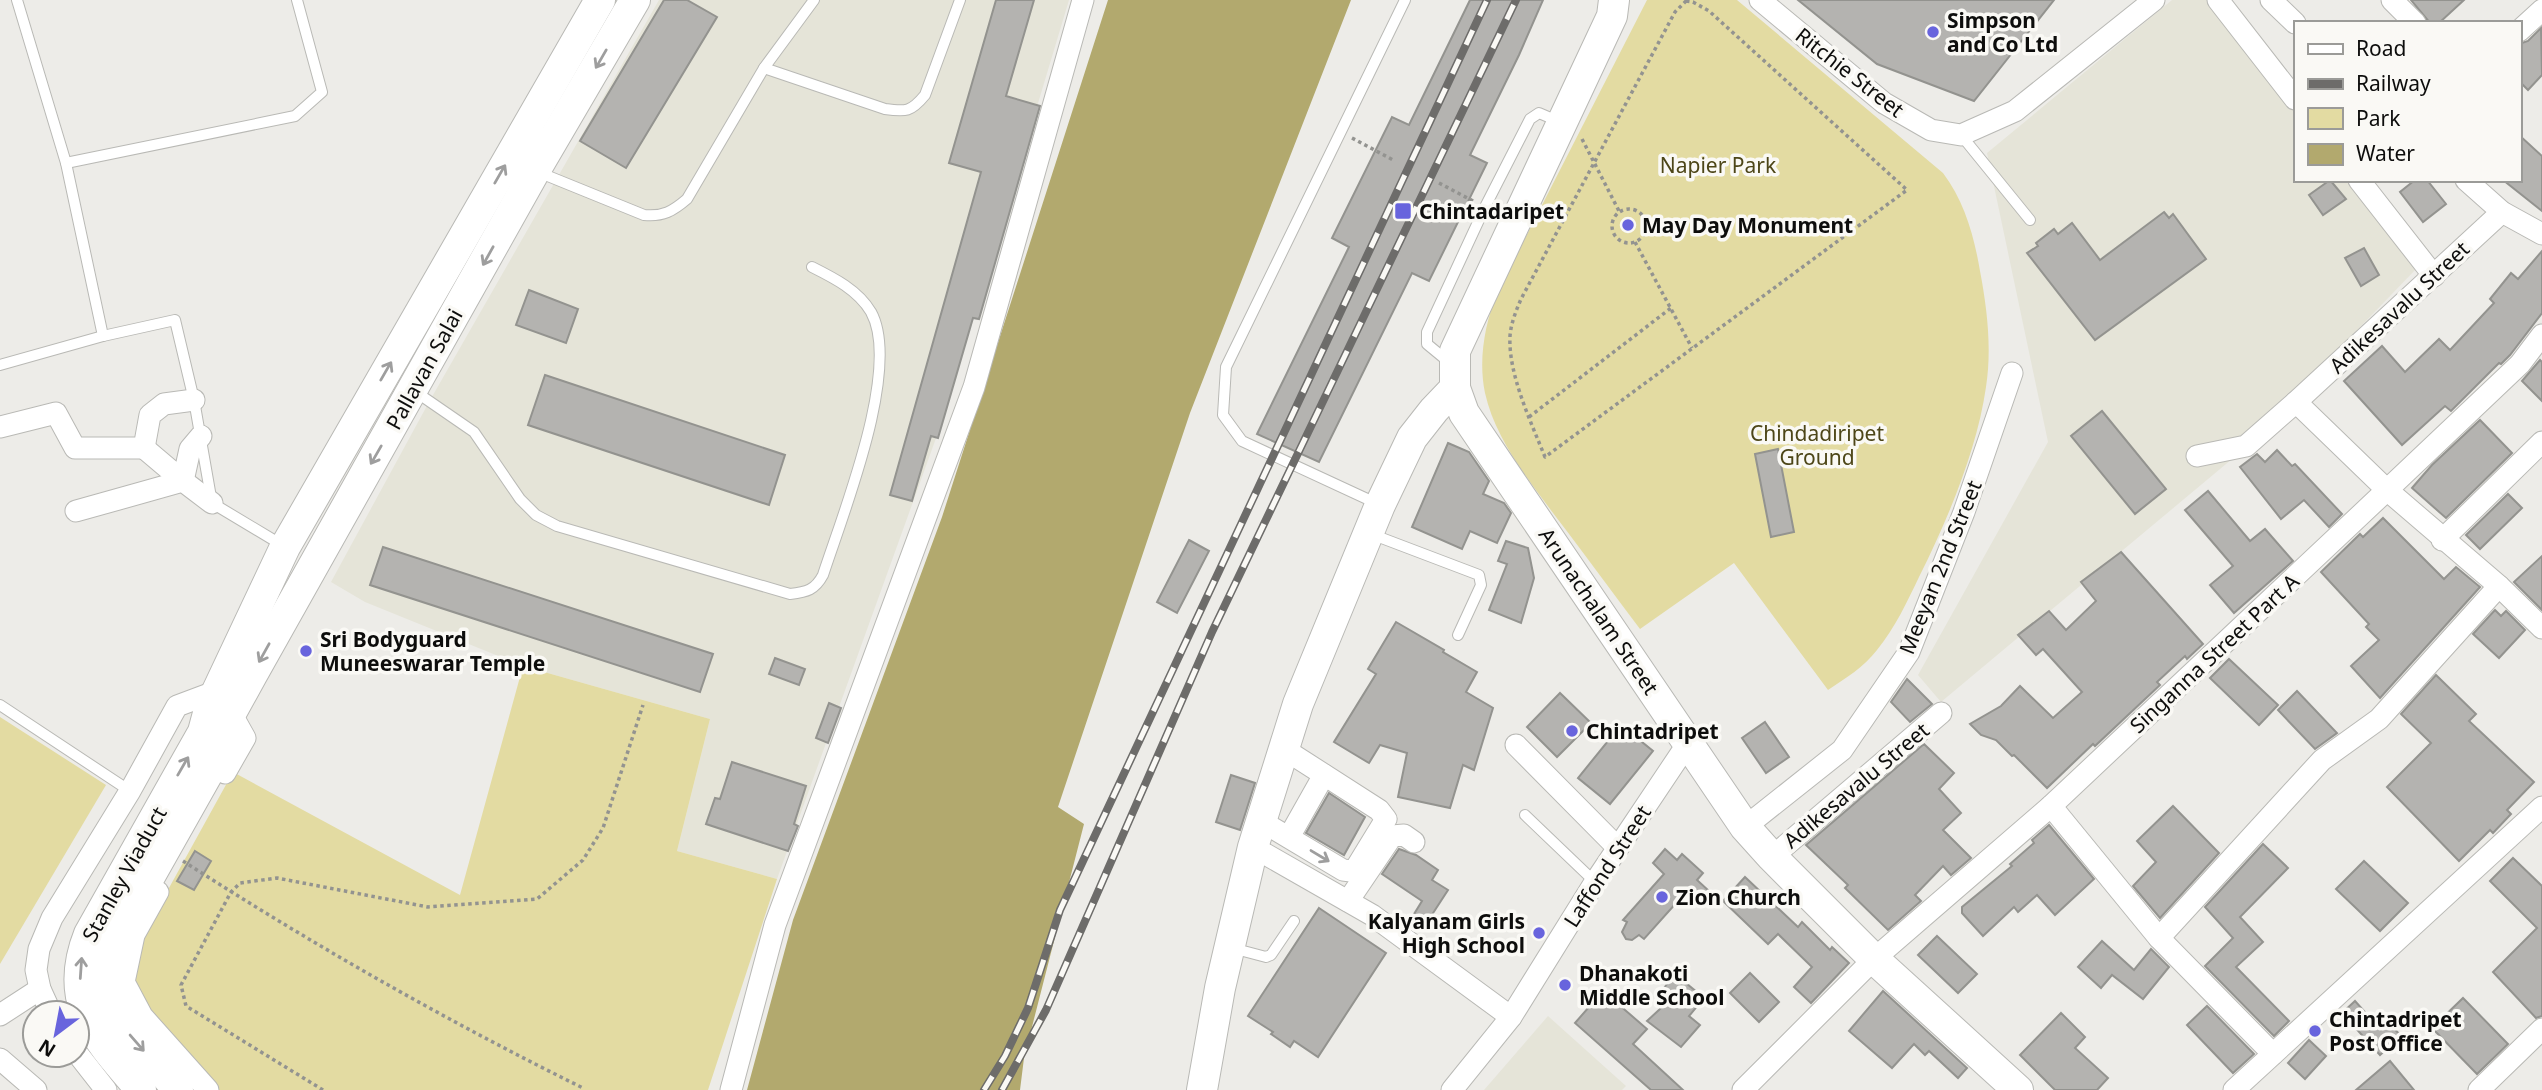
<svg xmlns="http://www.w3.org/2000/svg" width="2542" height="1090" font-family="'Noto Sans',sans-serif">
<style>
.built{fill:#e5e4d8}
.green{fill:#e3dba2}
.water{fill:#b2a96e}
.building{fill:#b4b3b0;stroke:#93938f;stroke-width:2}
.lines{fill:none;stroke-linecap:round;stroke-linejoin:round}
.lane-casing{stroke:#b9b9b5;stroke-width:12}
.street-casing{stroke:#b9b9b5;stroke-width:23}
.secondary-casing{stroke:#b9b9b5;stroke-width:32}
.path{stroke:#939390;stroke-width:3.5;stroke-dasharray:3.5 3.5;stroke-linecap:butt}
.lane{stroke:#fff;stroke-width:10}
.street{stroke:#fff;stroke-width:21}
.secondary{stroke:#fff;stroke-width:30}
.rail-casing{stroke:#6d6c6a;stroke-width:8}
.rail{stroke:#faf9f5;stroke-width:5;stroke-dasharray:16;stroke-linecap:butt}
.oneway{stroke:#9e9e9e}
.poi-dot{fill:#6864dd;stroke:#faf9f5;stroke-width:2.5}
.labels{text-anchor:middle;dominant-baseline:central;stroke-width:7;stroke-linejoin:round;paint-order:stroke}
.poi-label{font-size:21px;font-weight:bold;fill:#0d0d0c;stroke:#faf9f5;text-anchor:start}
.street-label{font-size:21px;fill:#0d0d0c;stroke:#faf9f5}
.park-label{font-size:21px;fill:#4d4618;stroke:#faf9f5}
</style>
<rect width="100%" height="100%" fill="#edece8"/>
<g class="built">
<path d="M659 0H1069L944 416 777 879 677 851 710 719 523 666 365 602 331 582 429 402Z"/>
<path d="M2172 0H2208L2295 112V180H2348L2417 268 2238 454 1941 702 1918 675 2048 442 1987 153Z"/>
<path d="M1548 1016 1626 1086 1622 1090H1484Z"/>
</g>
<g class="green">
<path d="M1647 0H1737L1943 173C1964 201 1974 235 1980 271 1987 308 1992 348 1986 387 1977 450 1948 519 1919 577 1907 602 1895 628 1877 650 1864 667 1846 678 1828 690L1734 563 1640 629C1615 596 1591 563 1566 530 1536 490 1496 443 1485 393 1478 359 1485 324 1497 293Z"/>
<path d="M523 666 710 719 677 851 777 879 708 1090H215L134 991 143 935 233 772 460 895Z"/>
<path d="M0 717 106 785 0 964Z"/>
</g>
<path class="water" d="M1108 0H1351L1190 413 1058 807 1084 824 1024 1058 1020 1090H747L793 920 942 517Z"/>
<g class="building">
<path d="M664 0H687L717 17 626 168 580 141Z"/>
<path d="M996 0H1034L1006 96 1040 106 979 319 973 318 938 438 931 436 912 501 890 495 981 172 949 163Z"/>
<path d="M1470 0H1543L1519 55 1470 155 1487 163 1429 281 1412 273 1319 462 1257 434 1349 247 1332 238 1392 117 1409 125Z"/>
<path d="M1798 0H2054L1974 101 1877 64Z"/>
<path d="M2411 0H2464L2439 23H2430Z"/>
<path d="M2541 28 2542 75 2528 90 2519 81V44L2528 41Z"/>
<path d="M2519 135 2542 156V211L2503 180H2519Z"/>
<path d="M2330 180 2346 199 2323 215 2309 195Z"/>
<path d="M2415 180H2427L2446 204 2423 222 2400 192Z"/>
<path d="M2164 212 2169 218 2173 214 2206 259 2095 340 2027 253 2038 246 2036 243 2054 229 2058 234 2072 223 2100 260Z"/>
<path d="M2364 248 2379 275 2361 286 2345 258Z"/>
<path d="M2542 251V313L2510 355 2501 364 2499 363 2451 411 2445 406 2402 445 2344 381 2382 346 2405 372 2439 339 2450 350 2494 303 2490 299 2511 273 2518 279Z"/>
<path d="M529 290 578 309 566 343 516 325Z"/>
<path d="M2540 360 2542 362V401L2522 381Z"/>
<path d="M545 375 785 455 769 505 528 425Z"/>
<path d="M2102 411 2166 489 2135 514 2071 436Z"/>
<path d="M2480 420 2512 453 2446 518 2412 488 2432 465Z"/>
<path d="M1448 443 1469 452 1489 481 1483 494 1504 503 1511 513 1497 543 1470 531 1462 549 1412 527Z"/>
<path d="M1778 449 1794 532 1771 537 1755 454Z"/>
<path d="M2277 450 2292 466 2295 464 2342 514 2329 527 2304 500 2281 519 2240 467 2257 454 2265 462Z"/>
<path d="M2208 491 2250 541 2265 529 2293 561 2234 613 2210 585 2233 566 2185 510Z"/>
<path d="M2508 494 2522 508 2480 549 2466 535Z"/>
<path d="M2383 518 2444 579 2456 567 2480 587 2380 698 2351 666 2379 640 2366 627 2369 624 2321 572 2360 534 2363 537Z"/>
<path d="M1189 540 1209 551 1177 613 1157 602Z"/>
<path d="M1506 541 1528 548 1534 578 1521 623 1489 610 1507 564 1498 561Z"/>
<path d="M383 547 713 654 700 692 370 585Z"/>
<path d="M2121 552 2203 644 2187 659 2185 656 2157 682 2160 685 2095 746 2093 744 2047 788 2014 755 2012 756 1996 740 1981 735 1970 724 2001 706 2020 686 2053 718 2082 692 2043 649 2036 655 2018 635 2049 611 2066 630 2096 601 2081 582Z"/>
<path d="M2542 556V610L2514 582Z"/>
<path d="M2495 610 2501 616 2506 611 2525 630 2499 658 2473 634Z"/>
<path d="M1396 622 1444 650 1443 652 1477 672 1466 692 1493 708 1474 770 1463 765 1450 808 1398 797 1407 753 1380 745 1369 763 1334 742 1376 674 1368 669Z"/>
<path d="M775 658 805 669 799 685 769 674Z"/>
<path d="M2229 659 2278 705 2259 725 2210 678Z"/>
<path d="M2436 675 2476 714 2469 721 2534 782 2507 810 2511 814 2493 833 2490 830 2459 861 2387 787 2431 743 2401 714Z"/>
<path d="M1907 679 1932 704 1910 722 1891 702Z"/>
<path d="M2297 691 2337 733 2315 749 2278 710Z"/>
<path d="M1560 693 1591 723 1557 757 1527 727Z"/>
<path d="M829 703 841 708 828 743 816 738Z"/>
<path d="M1765 722 1789 757 1766 773 1742 738Z"/>
<path d="M1621 725 1653 751 1610 804 1578 778Z"/>
<path d="M1924 744 1954 773 1939 789 1961 813 1943 830 1971 858 1951 875 1943 866 1915 895 1921 901 1888 930 1845 888 1848 885 1806 845Z"/>
<path d="M732 762 806 786 794 824 798 826 788 851 706 824 715 798 720 799Z"/>
<path d="M1231 775 1255 783 1240 830 1216 822Z"/>
<path d="M1329 793 1365 817 1344 855 1306 833Z"/>
<path d="M2173 806 2219 853 2160 918 2133 886 2156 862 2137 841Z"/>
<path d="M2049 825 2094 879 2055 915 2037 895 2018 912 2014 907 1983 936 1962 913V907L2012 866 2010 864 2034 843 2032 840Z"/>
<path d="M2263 844 2288 868 2240 917 2263 942 2236 967 2289 1021 2274 1036 2205 966 2233 938 2205 907Z"/>
<path d="M1399 849 1416 855 1438 870 1432 880 1448 890 1424 927 1411 919 1422 901 1382 874Z"/>
<path d="M1665 849 1677 860 1682 854 1703 873 1697 880 1709 891 1698 903 1686 892 1644 939 1639 935 1632 940 1626 939 1622 932 1627 922 1623 920 1664 874 1653 863Z"/>
<path d="M195 851 211 861 194 890 177 881Z"/>
<path d="M2513 858 2542 886V1016L2536 1018 2493 972 2537 928 2490 881Z"/>
<path d="M2364 861 2408 903 2380 931 2336 889Z"/>
<path d="M1745 877 1798 927 1802 922 1830 950 1832 947 1849 963 1811 1003 1794 987 1812 967 1778 934 1768 944 1723 901Z"/>
<path d="M1319 908 1386 953 1318 1057 1294 1041 1290 1047 1271 1034 1273 1032 1248 1016Z"/>
<path d="M1937 936 1977 974 1958 993 1918 955Z"/>
<path d="M2102 941 2134 970 2151 949 2169 967 2143 999 2112 975 2101 988 2078 967Z"/>
<path d="M1750 973 1779 1002 1759 1022 1730 993Z"/>
<path d="M1675 974 1704 998 1689 1016 1700 1025 1681 1047 1647 1021 1674 996 1664 988Z"/>
<path d="M1603 991 1647 1029 1633 1044 1683 1090H1651L1575 1023Z"/>
<path d="M1883 991 1967 1068 1958 1078 1929 1051 1925 1055 1914 1044 1892 1068 1849 1031Z"/>
<path d="M2463 998 2508 1044 2477 1074 2432 1028Z"/>
<path d="M2355 1001 2381 1030 2389 1023 2401 1036 2380 1055 2342 1013Z"/>
<path d="M2207 1006 2254 1054 2233 1073 2187 1025Z"/>
<path d="M2061 1013 2085 1037 2075 1048 2108 1078 2097 1090H2055L2020 1055Z"/>
<path d="M2309 1040 2326 1056 2305 1079 2288 1063Z"/>
<path d="M2390 1061 2414 1090H2356Z"/>
</g>
<g class="lines">
<g class="lane-casing">
<g id="lane">
<path d="M17 0 66 163 103 336"/>
<path d="M764 68 885 109C906 112 911 112 925 95L960 0"/>
<path d="M1961 135 2030 220"/>
<path d="M66 163 295 116 322 92 297 0"/>
<path d="M538 172 644 215C663 217 673 211 687 199L764 68 814 0"/>
<path d="M1450 363 1427 344V332L1485 207 1530 119 1539 113 1560 122"/>
<path d="M0 365 103 336 175 320 194 400 212 503 282 545"/>
<path d="M413 390 474 432 520 499 536 515 557 526 790 594C807 592 815 590 823 575 842 516 902 368 871 312 858 290 834 278 812 267"/>
<path d="M1378 504 1242 441 1223 415 1226 367 1405 0"/>
<path d="M1371 534 1479 575 1481 585 1458 635"/>
<path d="M0 705 130 791"/>
<path d="M1525 815 1595 882"/>
<path d="M1232 948 1266 957 1271 955 1294 921"/>
</g>
</g>
<g class="street-casing">
<g id="street">
<path d="M1760 0 1884 103 1931 130 1961 135 2015 111 2154 0"/>
<path d="M2218 0 2295 99"/>
<path d="M2271 0 2295 23"/>
<path d="M2392 0 2415 23"/>
<path d="M2519 31 2542 10"/>
<path d="M2359 180 2434 276"/>
<path d="M2466 180 2502 212 2542 234"/>
<path d="M2296 402 2502 212"/>
<path d="M0 427 56 413 75 448H144L150 415 164 404 194 400"/>
<path d="M144 448 183 481 190 449 201 436"/>
<path d="M2197 456 2246 446 2296 402 2387 490 2499 586 2542 628"/>
<path d="M76 511 183 481 212 503"/>
<path d="M2442 540 2542 442"/>
<path d="M1516 745 1618 848"/>
<path d="M225 773 245 738 231 713"/>
<path d="M2051 806 2159 938 2273 1054"/>
<path d="M1261 821 1343 870 1351 871 1356 868 1386 819 1379 810 1284 749"/>
<path d="M1745 827 1842 750 1909 652 1964 512 2012 373"/>
<path d="M1289 837 1324 775"/>
<path d="M1253 847 1372 915 1511 1017"/>
<path d="M1772 857 1941 713"/>
<path d="M158 892 134 935 124 982 142 1016 208 1090"/>
<path d="M1348 901 1392 836 1404 835 1414 842"/>
<path d="M2159 938 2322 760 2379 719 2499 586"/>
<path d="M51 1013 40 989 36 970 39 949 52 918 130 791 177 706 217 691 224 694"/>
<path d="M0 1015 40 989"/>
<path d="M77 1053 106 1090"/>
<path d="M0 1059 36 1090"/>
<path d="M731 1090 775 925 974 387 1083 0"/>
<path d="M1452 1090 1511 1017 1595 882 1688 743"/>
<path d="M1743 1090 1874 959 2051 806 2387 490 2520 364 2542 335"/>
<path d="M2234 1090 2542 807"/>
<path d="M2479 1090 2542 1029"/>
</g>
</g>
<g class="secondary-casing">
<g id="secondary">
<path d="M1614 0 1612 16 1455 351V388L1464 413 1745 827 1772 857 1874 959 2018 1090"/>
<path d="M141 1090C98 1040 61 1004 89 934L203 732 210 706 285 547 600 0"/>
<path d="M178 1090 120 1022 112 1004 108 985 109 966 111 950 118 933 225 743 231 713 252 675 535 171 635 0"/>
<path d="M1202 1090 1220 988 1253 847 1298 704 1380 505 1412 438 1434 410 1455 388"/>
</g>
</g>
<g class="path">
<path d="M1686 1 1693 2 1709 11 1907 190 1545 457C1531 422 1508 374 1510 336 1511 323 1516 311 1521 299L1675 12Z"/>
<path d="M1352 138 1395 161"/>
<path d="M1582 139 1619 211"/>
<path d="M1439 183 1473 201"/>
<circle cx="1629" cy="226" r="17"/>
<path d="M1635 242 1692 348"/>
<path d="M1529 417 1671 308"/>
<path d="M183 861C310 943 447 1021 583 1088"/>
<path d="M323 1090 186 1006 181 985 231 892 240 883 277 878 428 907 537 899 583 860 603 828 643 705"/>
</g>
<use href="#lane" class="lane"/>
<use href="#street" class="street"/>
<use href="#secondary" class="secondary"/>
<g class="rail-casing">
<g id="rail">
<path d="M984 1090 1005 1056 1028 1008 1060 910 1487 0"/>
<path d="M1002 1090 1046 1010 1212 632 1516 0"/>
</g>
</g>
<use href="#rail" class="rail"/>
</g>
<defs><path id="oneway-shaft" d="M-6 0H5M1.5-3L5.5 0L1.5 3" fill="none" stroke-width="1.6" stroke-linecap="round" stroke-linejoin="round" transform="scale(1.75)"/></defs>
<g class="oneway">
<use href="#oneway-shaft" transform="translate(601 59) rotate(120)"/>
<use href="#oneway-shaft" transform="translate(500 174) rotate(-60)"/>
<use href="#oneway-shaft" transform="translate(488 256) rotate(119)"/>
<use href="#oneway-shaft" transform="translate(386 371) rotate(-60)"/>
<use href="#oneway-shaft" transform="translate(376 455) rotate(120)"/>
<use href="#oneway-shaft" transform="translate(264 653) rotate(119)"/>
<use href="#oneway-shaft" transform="translate(183 766) rotate(-60)"/>
<use href="#oneway-shaft" transform="translate(1320 856) rotate(31)"/>
<use href="#oneway-shaft" transform="translate(81 968) rotate(-86)"/>
<use href="#oneway-shaft" transform="translate(137 1043) rotate(49)"/>
</g>
<g class="poi-dot">
<circle cx="1933" cy="32" r="7"/>
<rect x="1394" y="202" width="18" height="18" rx="3.5"/>
<circle cx="1628" cy="225" r="7"/>
<circle cx="306" cy="651" r="7"/>
<circle cx="1572" cy="731" r="7"/>
<circle cx="1662" cy="897" r="7"/>
<circle cx="1539" cy="933" r="7"/>
<circle cx="1565" cy="985" r="7"/>
<circle cx="2315" cy="1031" r="7"/>
</g>
<g class="labels">
<g class="poi-label">
<text x="1947" y="20">Simpson<tspan x="1947" dy="24">and Co Ltd</tspan></text>
<text x="1419" y="211">Chintadaripet</text>
<text x="1642" y="225">May Day Monument</text>
<text x="320" y="639">Sri Bodyguard<tspan x="320" dy="24">Muneeswarar Temple</tspan></text>
<text x="1586" y="731">Chintadripet</text>
<text x="1676" y="897">Zion Church</text>
<text x="1525" y="921" text-anchor="end">Kalyanam Girls<tspan x="1525" dy="24">High School</tspan></text>
<text x="1579" y="973">Dhanakoti<tspan x="1579" dy="24">Middle School</tspan></text>
<text x="2329" y="1019">Chintadripet<tspan x="2329" dy="24">Post Office</tspan></text>
</g>
<g class="street-label">
<text transform="translate(1850 72) rotate(38)">Ritchie Street</text>
<text transform="translate(2399 307) rotate(-43)">Adikesavalu Street</text>
<text transform="translate(424 369) rotate(-61)">Pallavan Salai</text>
<text transform="translate(1940 567) rotate(-68)">Meeyan 2nd Street</text>
<text transform="translate(1599 611) rotate(56)">Arunachalam Street</text>
<text transform="translate(2214 653) rotate(-43)">Singanna Street Part A</text>
<text transform="translate(1856 785) rotate(-40)">Adikesavalu Street</text>
<text transform="translate(1607 866) rotate(-57)">Laffond Street</text>
<text transform="translate(124 874) rotate(-61)">Stanley Viaduct</text>
</g>
<g class="park-label">
<text x="1718" y="165">Napier Park</text>
<text x="1817" y="433">Chindadiripet<tspan x="1817" dy="24">Ground</tspan></text>
</g>
</g>
<rect x="2294" y="21" width="228" height="161" fill="#faf9f5" stroke="#9b9b98" stroke-width="2"/>
<rect x="2308" y="44" width="35" height="10" fill="#ffffff" stroke="#9b9b98" stroke-width="2"/>
<text x="2356" y="56" font-size="21" fill="#0d0d0c">Road</text>
<rect x="2308" y="79" width="35" height="10" fill="#6d6c6a" stroke="#9b9b98" stroke-width="2"/>
<text x="2356" y="91" font-size="21" fill="#0d0d0c">Railway</text>
<rect x="2308" y="108" width="35" height="21" fill="#e3dba2" stroke="#9b9b98" stroke-width="2"/>
<text x="2356" y="126" font-size="21" fill="#0d0d0c">Park</text>
<rect x="2308" y="144" width="35" height="21" fill="#b2a96e" stroke="#9b9b98" stroke-width="2"/>
<text x="2356" y="161" font-size="21" fill="#0d0d0c">Water</text>
<g transform="translate(56 1034) rotate(212)"><circle r="33" fill="#faf9f5" stroke="#9b9b98" stroke-width="2"/>
<path d="M0-5L12 26L0 18L-12 26Z" fill="#6864dd"/>
<text y="-10" font-size="19" font-weight="bold" text-anchor="middle" fill="#0d0d0c">N</text>
</g>
</svg>
